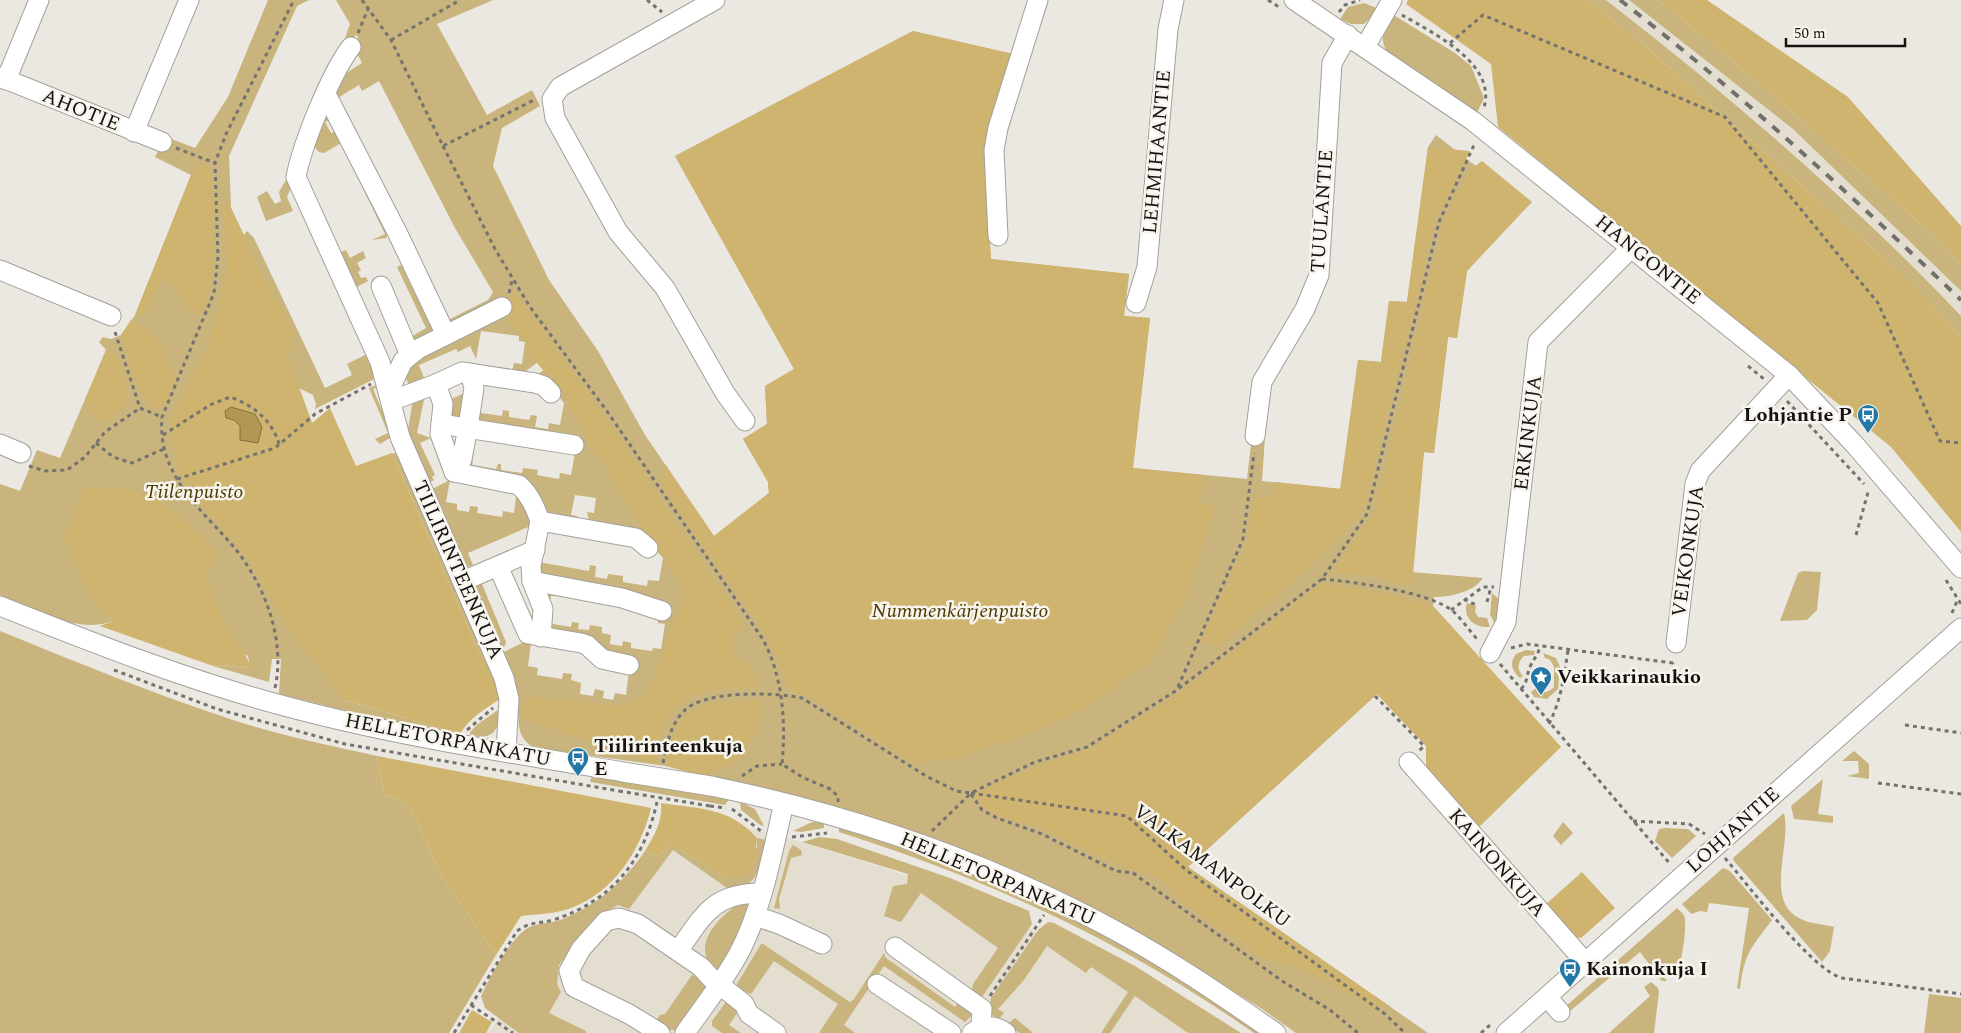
<svg xmlns="http://www.w3.org/2000/svg" width="1961" height="1033" font-family="Spectral,serif">
<style>
.built{fill:#e3ded0}
.green{fill:#c9b47e}
.forest{fill:#ceb46f}
.water{fill:#b19753;stroke:#826f3f}
.lines{fill:none;stroke-linecap:round;stroke-linejoin:round}
.minor-casing{stroke:#a2a099;stroke-width:21}
.path{stroke:#75736f;stroke-width:3;stroke-dasharray:4 4;stroke-linecap:butt}
.minor{stroke:#fff;stroke-width:19}
.rail{stroke:#72706b;stroke-width:4;stroke-dasharray:9 9;stroke-linecap:butt}
.minor-bridge-casing{stroke:#a2a099;stroke-width:21;stroke-linecap:butt}
.path-bridge{stroke:#75736f;stroke-width:3;stroke-dasharray:4 4;stroke-linecap:butt}
.minor-bridge{stroke:#fff;stroke-width:19}
.labels{text-anchor:middle;dominant-baseline:central;stroke-width:5;stroke-linejoin:round;paint-order:stroke}
.street-label{font-size:20px;fill:#141310;stroke:#f8f5ee}
.poi-label{font-size:20px;font-weight:bold;fill:#141310;stroke:#f8f5ee;text-anchor:start}
.park-label{font-size:20px;font-style:italic;fill:#4c3a00;stroke:#f8f5ee}
</style>
<rect width="100%" height="100%" fill="#ebe8e1"/>
<g class="built">
<path d="M1606 0H1629L1793 129 1961 291V316L1839 194 1731 100Z"/>
<path d="M734 826 776 834 955 891 1146 987 1208 1033H489L553 933 631 888 671 833Z"/>
</g>
<g class="green">
<path d="M268 0H309L297 6 229 156 231 208 244 235 247 231 254 238 325 388 352 375 347 364 369 353 380 376 315 409 316 404 313 395 299 388 312 423 345 700 460 734 392 722 279 694 281 659H272L269 682 213 666 231 665 250 668 248 656 93 599 113 621C76 635 34 608 0 595V484L20 491 37 450 60 458 106 350 99 342 103 337 111 339 121 335 135 315 191 175 155 157 166 137 195 148 228 97Z"/>
<path d="M336 0H493L437 24 487 115 532 90 540 106 502 128 493 166 549 280 598 351 645 435 714 536 769 493 768 482 743 439 767 424 765 386 794 369 675 156 913 31 1013 54 984 151 991 259 1129 274 1124 316 1150 318 1133 468 1247 479 1252 436 1265 437 1262 481 1340 489 1358 360 1381 362 1389 301 1407 302 1428 147 1436 135 1527 206 1467 271 1457 338 1448 337 1434 453 1424 452 1412 572 1483 578C1474 592 1450 597 1434 597L1433 606 1561 747 1426 773V746L1377 694 1188 867 1428 1033H1296L1262 1009 1158 945 1089 907 1030 877 928 836 832 805 744 783 704 776 666 766 535 748C512 736 521 716 517 695 514 681 507 666 502 653L526 641 531 643 528 666 538 668 537 675 562 679 563 673 572 674 571 680 581 683 580 694 593 696 595 689 604 691 603 698 613 700 615 693 626 695 629 671 545 634 541 592H558L557 596H551L547 623 571 627 572 622 579 623 578 629 589 630 590 625 602 627V633L611 635 610 644 622 646 623 641 631 643V648L652 651 653 648 661 649 665 624 658 623V619L540 576 538 562 589 571 590 565 596 566 595 577 607 579 608 574 623 576V582L647 586 648 580 659 581 663 558 643 536 604 527V523L589 521 587 512 594 513 596 498 575 495 571 515 577 516 576 521 544 515 535 498 469 472 467 459 473 460 472 465 496 469 498 464H501V470L522 473 523 468 538 470 537 475 559 479 560 473 571 475 575 453 480 424 474 412 502 416 503 410 509 411V417L529 420 531 415 537 416 535 427 548 429 549 423 560 425 564 403 550 386 532 378 544 370 538 362 526 371V378L512 371 514 363 522 364 525 342 519 341V336L481 331 476 359 470 346 458 352 456 349 419 365 424 378 423 383 411 387C406 381 404 375 406 368L452 327 447 315 450 319 488 300 493 292 455 228 379 81 362 91 359 85 336 99 333 93 340 77 362 63 354 47 358 38 356 34 351 44 344 41 350 24Z"/>
<path d="M1587 0H1606C1731 97 1852 201 1961 316V337L1916 287 1636 38Z"/>
<path d="M1629 0H1657L1712 43 1930 232 1961 264V291L1793 129Z"/>
<path d="M1364 3 1379 9 1364 24H1351L1340 19 1348 7Z"/>
<path d="M1392 14 1455 53 1471 66 1484 98 1477 113 1391 56C1377 42 1384 30 1392 14Z"/>
<path d="M325 114 329 120 325 122 331 133 336 131 388 234 386 238 372 240 385 234 341 143 324 153 319 152 311 143Z"/>
<path d="M287 178 291 187 287 197 293 211 266 221 257 197 267 191 275 204 281 201 279 192Z"/>
<path d="M346 250 350 258 363 251 366 258 357 263 361 270 358 272 361 278 366 277 368 281 351 290 352 279 341 252Z"/>
<path d="M409 261 411 267 404 271 417 298 425 295 439 330 415 345 411 337 426 328 397 267Z"/>
<path d="M382 383 383 384 373 389 393 436 380 444 375 439 388 433 369 388Z"/>
<path d="M469 391 464 422 450 420 449 400Z"/>
<path d="M425 395 417 433 431 438 420 443 435 475 432 477 434 480 428 483 407 436 413 399Z"/>
<path d="M392 453 399 454 496 675 479 652Z"/>
<path d="M450 480 446 502 457 504V510L469 512 470 506 478 507 477 513 502 517 503 511 514 513 517 489 533 525 468 553 473 565 465 568 432 489Z"/>
<path d="M1803 571 1821 572 1817 610 1807 620 1780 621 1798 573Z"/>
<path d="M477 580 479 585 482 584 506 642 505 646 500 648 473 587Z"/>
<path d="M1492 593 1500 600 1503 610 1495 624 1490 615Z"/>
<path d="M1467 603 1476 606 1475 612 1478 617 1487 618 1490 627C1476 628 1462 619 1467 603Z"/>
<path d="M0 631C76 662 152 693 230 719 278 735 328 745 377 756L384 794 410 805 439 872 496 955 449 1033H0Z"/>
<path d="M1526 650 1535 651 1534 655 1524 656C1517 662 1517 670 1523 676L1520 678C1512 671 1509 663 1516 654Z"/>
<path d="M1543 653 1556 658 1560 667 1558 689 1547 699 1534 697 1531 692 1536 688C1542 694 1548 693 1554 687V667L1550 660 1545 658Z"/>
<path d="M501 708C499 729 495 740 470 736V732L478 724Z"/>
<path d="M1854 751 1869 764V779L1847 776 1859 773 1858 761H1842Z"/>
<path d="M592 776 729 799 725 805 590 782Z"/>
<path d="M1823 779 1818 814 1833 816V823L1794 819 1791 806Z"/>
<path d="M740 802 755 809 764 826 760 825 741 810Z"/>
<path d="M1784 813C1792 845 1763 902 1801 919 1810 924 1824 924 1834 927L1830 951 1822 962 1733 860 1734 857Z"/>
<path d="M812 822 824 823V828L801 832 793 831Z"/>
<path d="M1563 822 1573 833 1561 845 1553 836Z"/>
<path d="M839 827C909 850 978 874 1044 906 1120 941 1192 986 1260 1033H1254C1122 941 993 881 839 832Z"/>
<path d="M1665 828 1688 829 1696 836 1672 858 1655 841 1659 829Z"/>
<path d="M819 837 837 839 950 878 1029 911 1032 924 980 1000 971 993 973 984 998 948 921 893 901 922 884 916 893 886 907 884 908 874 802 842Z"/>
<path d="M757 838 766 840C759 867 761 888 727 888L673 850 629 909 618 905 598 916 559 965 557 984 561 992 549 1013 586 1031V1033H519L485 1008 481 996C490 977 509 941 526 929 537 922 551 924 563 919 598 904 623 883 645 851L658 856 670 844 727 877 757 847Z"/>
<path d="M793 845 801 850 802 855 791 858 779 899 780 909 774 908 789 851Z"/>
<path d="M1723 868 1730 871 1772 920C1751 948 1744 953 1740 989L1737 988 1749 908 1709 903 1707 912 1700 911 1691 914 1682 904Z"/>
<path d="M743 901H750L736 938 717 971C687 947 720 915 743 901Z"/>
<path d="M1677 908C1681 912 1685 914 1685 920 1686 933 1682 965 1675 975L1671 971 1663 976 1667 981H1662L1640 952 1569 1012 1565 1007Z"/>
<path d="M1048 922 1054 923 1135 966 1241 1033H1188L1135 996 1110 1033H1101L1128 992 1091 967 1086 973 1047 946 1024 980 998 1009 1004 1013 999 1019 989 1013 991 998 1038 930Z"/>
<path d="M761 944H763L850 1002 854 999 884 953 886 958 955 1007 960 1000 972 1008 973 1014 965 1022 884 966 844 1025 855 1033H819L838 1004 774 961 751 994 737 989V984Z"/>
<path d="M692 975 700 978 705 987 675 1030H669L656 1021 660 1015 665 1014Z"/>
<path d="M1651 982 1658 988 1659 992 1654 1033H1609L1650 996 1644 987Z"/>
<path d="M1929 994 1961 998V1033H1924Z"/>
<path d="M726 1002 739 1010 729 1025 741 1033H722L712 1026V1021Z"/>
<path d="M1015 1018 1033 1033H1020L1007 1024Z"/>
</g>
<g class="forest">
<path d="M1408 0H1587L1636 38 1916 287 1961 337V532L1891 447 1498 127 1491 64 1406 4Z"/>
<path d="M1657 0H1707L1848 97 1961 226V264L1930 232 1712 43Z"/>
<path d="M913 31 1013 54 984 151 991 259 1129 274 1124 316 1150 318 1133 468 1203 475 1200 503 1215 505 1185 600 1150 661 1081 711 1031 733 954 758 912 763 816 700 789 690 775 654 764 632 663 489 665 464 714 536 769 493 768 482 743 439 767 424 765 386 794 369 675 156Z"/>
<path d="M1428 147 1470 151 1435 222 1364 510 1313 564 1218 646 1201 642 1247 541 1256 496 1272 498 1275 482 1341 489 1358 360 1381 362 1389 301 1407 302Z"/>
<path d="M1482 161 1532 202 1467 271 1457 338 1448 337 1434 453 1424 452 1412 587 1373 576 1333 572 1374 514 1443 224 1468 171Z"/>
<path d="M203 163 209 168 212 175C214 225 218 269 202 316L188 309 176 289 163 278 144 315H135L191 175Z"/>
<path d="M222 203 231 208 258 268 294 331 288 356 312 423 330 408 356 466 392 453 479 652 496 675 500 699C485 709 469 718 460 734L345 700 288 627 245 555 203 507 185 484 177 466 171 439 170 419 209 344 228 266Z"/>
<path d="M512 287 607 419 744 623 732 638 733 655 751 667 759 689C720 688 679 687 663 729 659 740 658 753 656 764L521 718 525 696 627 707 648 691 686 592 622 496 601 458 592 451 584 428 571 412 570 403 528 352 525 342 503 310 511 297Z"/>
<path d="M131 320C158 333 167 354 175 381L163 408C159 409 155 409 151 407 138 398 126 351 121 335Z"/>
<path d="M106 350 117 355C128 385 138 406 103 422L93 417 91 409 85 400Z"/>
<path d="M85 488 130 489 159 498 219 553 206 575C213 592 218 613 227 630 235 645 247 652 251 668L231 665 213 666 100 626 113 621 92 599 64 538Z"/>
<path d="M1322 583 1372 591 1433 606 1561 747 1477 829 1426 773V746L1377 694 1188 867 1391 1007 1371 1005 1302 968 1264 958 1181 902 1159 877 1119 865 1033 825 997 816 981 806 973 795 1038 765 1089 749 1179 694Z"/>
<path d="M759 700 758 730 739 759 723 769 704 776 666 766C675 699 703 703 759 700Z"/>
<path d="M377 756 651 808C641 850 613 893 571 908 555 914 538 914 521 916L496 955 439 872 410 805 384 794Z"/>
<path d="M661 803C700 809 729 807 757 838L754 862 747 875 727 877 670 844 658 856 645 851C654 836 663 821 661 803Z"/>
<path d="M1582 872 1615 908 1581 938 1573 937 1545 905Z"/>
<path d="M472 1010 492 1022 486 1033H459Z"/>
</g>
<path class="water" d="M231 407 255 414 262 427 258 443 240 440V426L234 420 226 418 225 411Z"/>
<g class="lines">
<g class="minor-casing">
<g id="minor">
<path d="M715 0 560 87 552 99 555 118 618 232 665 288 725 393 745 421"/>
<path d="M1294 0 1473 121 1789 375 1855 445 1961 568"/>
<path d="M351 47C331 73 302 145 296 177L380 362 400 437 504 678 509 699 506 752"/>
<path d="M1365 47 1392 0"/>
<path d="M0 77 162 142"/>
<path d="M6 80 39 0"/>
<path d="M326 94 398 234 446 335"/>
<path d="M134 132 189 0"/>
<path d="M998 236 994 150 998 128 1038 0"/>
<path d="M0 270 111 316"/>
<path d="M381 286 410 355"/>
<path d="M1136 303 1147 267 1168 29 1174 0"/>
<path d="M436 384 462 372 535 383 544 386 551 393"/>
<path d="M389 391 403 361 418 349 502 307"/>
<path d="M391 401 436 384 443 404 440 434 454 472 519 485C530 495 535 507 540 521"/>
<path d="M441 424 574 445"/>
<path d="M1255 436 1262 382 1305 309 1319 275 1332 63 1348 35"/>
<path d="M0 444 21 453"/>
<path d="M454 472 462 459 468 427 474 388 470 373"/>
<path d="M498 566 528 634 581 643 587 645 602 659 629 665"/>
<path d="M463 581 535 550"/>
<path d="M532 581 622 598 662 611"/>
<path d="M0 606C96 644 192 682 292 708 401 737 512 753 623 772"/>
<path d="M541 637 543 609 532 581 531 566 540 521 636 538 648 548"/>
<path d="M1676 643 1695 484 1700 471 1789 375"/>
<path d="M1490 653 1506 622 1538 342 1632 247"/>
<path d="M1409 762 1585 962"/>
<path d="M711 786C852 815 989 862 1116 931 1172 961 1224 997 1276 1033"/>
<path d="M755 916 779 924 822 944"/>
<path d="M895 947 982 1009 981 1027"/>
<path d="M678 951C704 915 712 893 762 893"/>
<path d="M877 984 951 1033"/>
<path d="M1547 997 1560 1012"/>
<path d="M660 1033 629 1014 574 987 569 971 581 949 606 921 619 918 638 924 701 967 711 978 744 1004 749 1014 776 1033"/>
<path d="M685 1033C703 1007 724 981 739 953 763 907 772 853 784 803"/>
<path d="M972 1033C984 1025 994 1024 1006 1033"/>
<path d="M1506 1033 1961 628"/>
</g>
</g>
<g class="path">
<path d="M362 0 391 40 443 146 536 99"/>
<path d="M647 0 662 12"/>
<path d="M1268 0 1279 7"/>
<path d="M1339 12 1345 5 1360 0"/>
<path d="M1402 15C1433 33 1500 65 1483 110"/>
<path d="M358 33 368 9"/>
<path d="M391 40 460 0"/>
<path d="M1450 43 1483 15 1725 117 1878 303 1940 441 1961 443"/>
<path d="M443 146 495 249 530 307 609 414 762 638C783 675 786 722 782 764L802 777 830 789 838 796V802"/>
<path d="M176 148 215 163"/>
<path d="M509 293 512 280"/>
<path d="M115 332 140 408"/>
<path d="M1748 366 1764 379"/>
<path d="M1787 401 1864 484"/>
<path d="M140 408 162 417"/>
<path d="M163 435 210 405 230 397C253 405 272 420 279 444"/>
<path d="M96 443 113 457 132 463 166 448"/>
<path d="M29 466 45 471 67 470 85 457 105 432 140 408"/>
<path d="M177 479 275 448 315 414 371 384"/>
<path d="M1856 535 1869 489"/>
<path d="M1322 579C1354 582 1424 591 1450 609 1461 617 1469 631 1479 641"/>
<path d="M1946 580 1961 604"/>
<path d="M1464 599 1476 605"/>
<path d="M1487 602 1491 587"/>
<path d="M1451 610 1483 587H1494"/>
<path d="M1952 613 1957 601"/>
<path d="M1511 648 1527 644 1673 663 1674 659"/>
<path d="M1500 664 1671 865"/>
<path d="M114 670 217 709 345 744 619 791"/>
<path d="M1178 687 1243 539 1254 453"/>
<path d="M275 688C286 639 264 583 233 546 200 508 157 474 162 417L214 293 218 257 215 163 226 134 294 0"/>
<path d="M1521 689C1528 682 1526 676 1530 667 1533 659 1538 656 1540 646"/>
<path d="M1375 696 1424 746 1419 751"/>
<path d="M1549 724C1561 700 1564 677 1568 650"/>
<path d="M1905 725 1961 733"/>
<path d="M467 730 493 708"/>
<path d="M663 763C667 745 670 725 684 711 703 690 776 692 802 698L926 776 956 791 971 793 1035 762 1087 747 1177 690 1322 579 1367 514 1439 222 1474 145"/>
<path d="M742 776 757 766 782 764"/>
<path d="M1878 783 1961 794"/>
<path d="M971 793 1127 816 1186 870 1385 1014 1405 1033"/>
<path d="M971 794 982 810 997 818 1042 834 1116 871 1133 873 1282 981 1330 1010 1358 1033"/>
<path d="M710 806 726 808"/>
<path d="M732 809 761 831"/>
<path d="M1633 821 1689 824 1705 834"/>
<path d="M932 831 970 794"/>
<path d="M792 837 827 833"/>
<path d="M1725 858C1748 885 1812 970 1842 978L1961 994"/>
<path d="M990 996 1044 915"/>
<path d="M471 1005 513 1033"/>
<path d="M454 1033 517 931C531 921 538 924 553 920 612 901 644 861 657 802"/>
<path d="M1481 1033 1490 1025"/>
</g>
<use href="#minor" class="minor"/>
<path class="rail" d="M1620 0C1740 93 1852 196 1961 300"/>
<g class="minor-bridge-casing">
<path id="minor-bridge" d="M623 772 711 786"/>
</g>
<path class="path-bridge" d="M619 791 710 806"/>
<use href="#minor-bridge" class="minor-bridge"/>
</g>
<defs>
<g id="bus-pin" transform="scale(1.125)"><path d="M0 17L-7.5 6A9.5 9.5 0 1 1 7.5 6Z" fill="#2277a7" stroke="#f8f5ee"/><path d="M-5-6H5V4H4V6H2V4H-2V6H-4V4H-5ZM-3.5-4V0h7V-4ZM-3.5 1.2v1.5H-2V1.2ZM2 1.2v1.5H3.5V1.2Z" fill="#fff"/></g>
<g id="sight-pin" transform="scale(1.125)"><path d="M0 17L-7.5 6A9.5 9.5 0 1 1 7.5 6Z" fill="#2277a7" stroke="#f8f5ee"/><path d="M0-6L1.8-2.2L6-1.7L2.9 1.2L3.7 5.4L0 3.3L-3.7 5.4L-2.9 1.2L-6-1.7L-1.8-2.2Z" fill="#fff"/></g>
</defs>
<g fill-rule="evenodd">
<use href="#bus-pin" x="1868" y="415"/>
<use href="#sight-pin" x="1541" y="677"/>
<use href="#bus-pin" x="578" y="758"/>
<use href="#bus-pin" x="1570" y="969"/>
</g>
<g class="labels">
<g class="street-label">
<text transform="translate(81 110) rotate(22)">AHOTIE</text>
<text transform="translate(1157 152) rotate(-85)">LEHMIHAANTIE</text>
<text transform="translate(1322 211) rotate(-86)">TUULANTIE</text>
<text transform="translate(1648 260) rotate(39)">HANGONTIE</text>
<text transform="translate(1528 433) rotate(-83)">ERKINKUJA</text>
<text transform="translate(1688 551) rotate(-82)">VEIKONKUJA</text>
<text transform="translate(458 570) rotate(66)">TIILIRINTEENKUJA</text>
<text transform="translate(448 740) rotate(11)">HELLETORPANKATU</text>
<text transform="translate(1733 830) rotate(-42)">LOHJANTIE</text>
<text transform="translate(1497 863) rotate(49)">KAINONKUJA</text>
<text transform="translate(1212 866) rotate(37)">VALKAMANPOLKU</text>
<text transform="translate(998 879) rotate(23)">HELLETORPANKATU</text>
</g>
<g class="poi-label">
<text x="1852" y="415" text-anchor="end">Lohjantie P</text>
<text x="1557" y="677">Veikkarinaukio</text>
<text x="594" y="746">Tiilirinteenkuja<tspan x="594" dy="23">E</tspan></text>
<text x="1586" y="969">Kainonkuja I</text>
</g>
<g class="park-label">
<text x="194" y="492">Tiilenpuisto</text>
<text x="960" y="611">Nummenkärjenpuisto</text>
</g>
</g>
<path d="M1786 38v8h119v-8" fill="none" stroke="#141310" stroke-width="2.5"/>
<text x="1794" y="38" font-size="15" fill="#141310" stroke="#f8f5ee" stroke-width="4" paint-order="stroke">50 m</text>
</svg>
